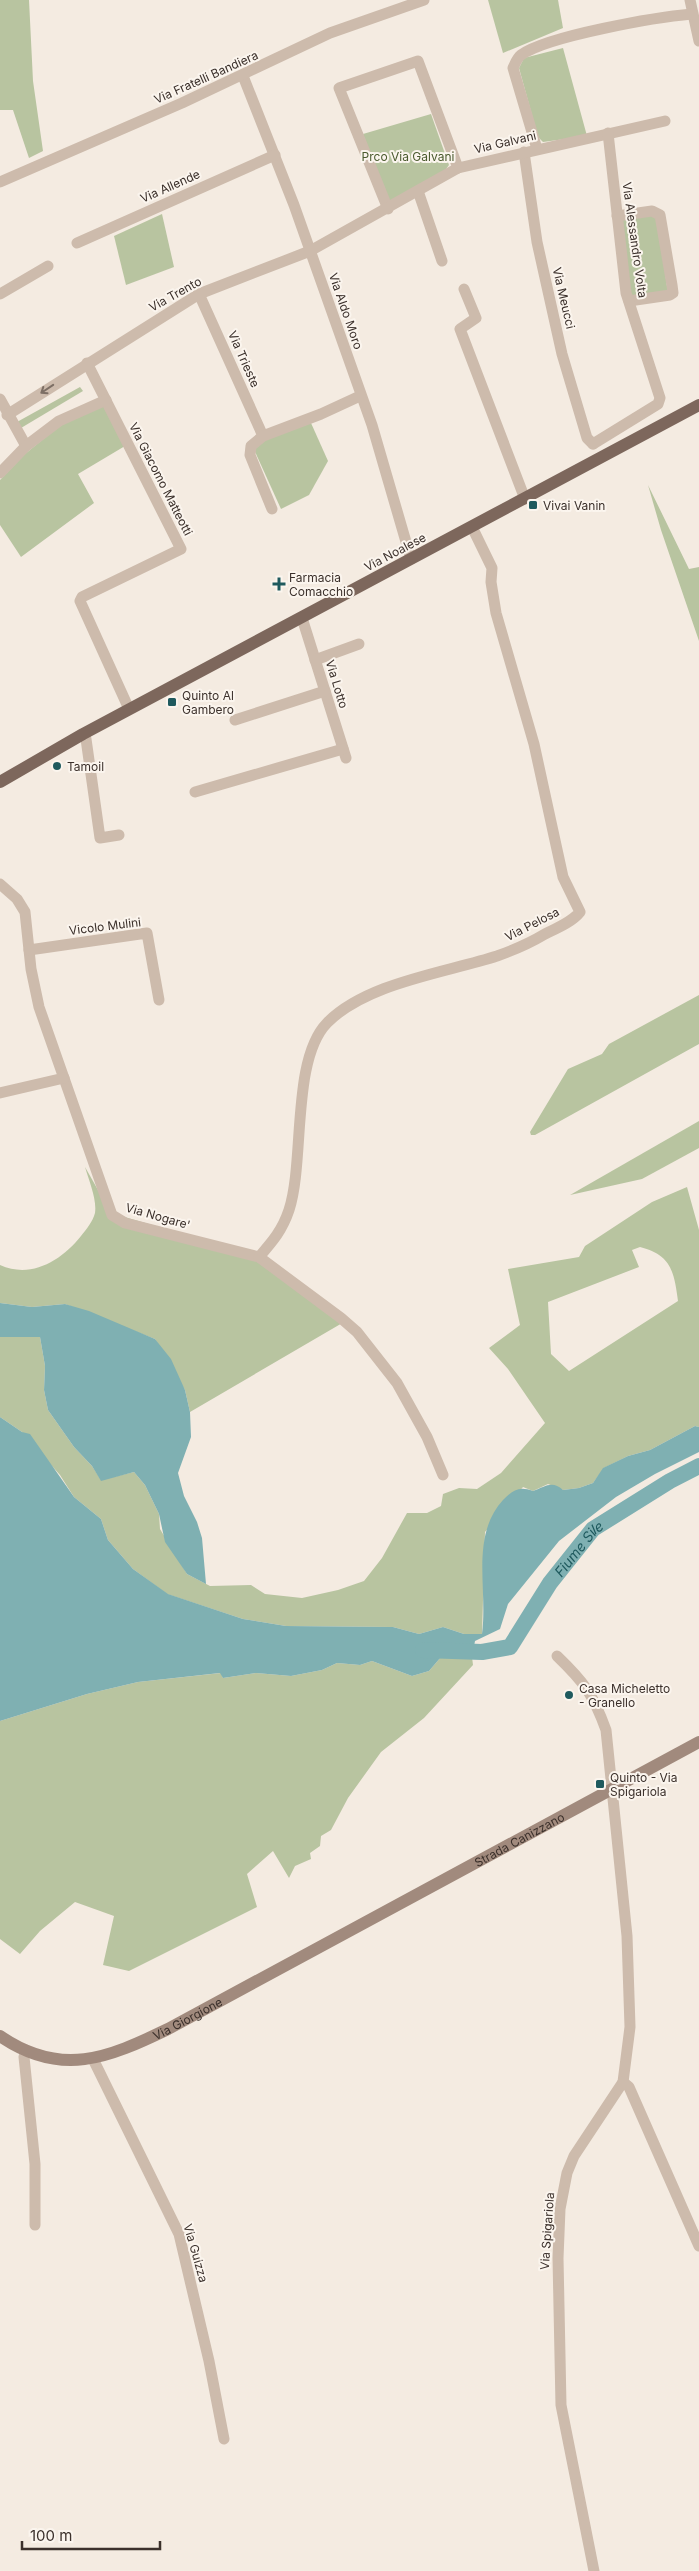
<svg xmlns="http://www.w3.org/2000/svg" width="699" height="2571" font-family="Inter,sans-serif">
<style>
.green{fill:#b8c4a0;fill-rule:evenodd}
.water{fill:#7fb0b2}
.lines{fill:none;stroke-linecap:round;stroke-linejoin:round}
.river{stroke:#7fb0b2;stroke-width:16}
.street{stroke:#cdbbac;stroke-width:11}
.secondary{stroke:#a18a7d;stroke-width:12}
.primary{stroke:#7d675c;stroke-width:12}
.oneway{stroke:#7d6f65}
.poi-dot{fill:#1f5a5e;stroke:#fbf5ee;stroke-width:2}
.labels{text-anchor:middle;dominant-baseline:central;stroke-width:4;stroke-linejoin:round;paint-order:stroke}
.street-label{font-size:12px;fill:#3b302b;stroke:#fbf5ee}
.park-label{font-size:12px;fill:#4a5a2e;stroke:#fbf5ee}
.poi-label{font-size:12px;fill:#3b302b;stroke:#fbf5ee;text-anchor:start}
.water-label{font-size:14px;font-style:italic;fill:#1f5a5e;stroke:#fbf5ee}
</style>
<rect width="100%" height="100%" fill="#f4ebe1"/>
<g class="green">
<path d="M0 0H29L33 81 43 151 29 158 13 110H0Z"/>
<path d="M488 0H558L563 28 503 53Z"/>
<path d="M563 48 587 136 543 142 538 137 519 68 524 58Z"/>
<path d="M431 114 449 165 443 173 389 203 363 134Z"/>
<path d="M162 214 174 267 126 285 114 236Z"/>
<path d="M653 214 657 217 668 293 630 298 620 218Z"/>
<path d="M80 387 83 391 21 428 17 422Z"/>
<path d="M103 404 125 446 78 474 94 503 21 557 0 525V480L25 454 58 427Z"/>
<path d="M311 423 328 461 309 495 281 509 252 445Z"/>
<path d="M648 485 689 569 699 567V641L661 530Z"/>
<path d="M699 995V1044L535 1135H531L530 1132 568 1069 602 1054 609 1044Z"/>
<path d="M699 1121V1148L642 1179 570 1195Z"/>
<path d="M85 1167 111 1213 252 1254 344 1322 190 1412 185 1390 155 1339 65 1304 32 1307 0 1303V1265C31 1279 61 1261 81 1236 86 1230 93 1221 95 1213 97 1199 89 1181 85 1167Z"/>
<path d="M687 1187 699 1230V1427L695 1426 650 1450 628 1456 604 1468 593 1483 579 1488 563 1490 548 1484 533 1491 523 1487 485 1532 482 1634H464L443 1627 419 1634 393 1627 286 1626 243 1619 167 1594 133 1569 108 1540 101 1519 74 1497 60 1475 22 1432 0 1417V1337H40L45 1366 44 1390 48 1410 74 1447 92 1466 101 1480 134 1472 145 1485 159 1514 160 1529 187 1574 210 1586 251 1585 265 1594 302 1598 338 1590 364 1581 382 1558 407 1513H427L441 1506 443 1494 459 1488 477 1489 501 1473 545 1423 508 1369 489 1348 520 1325 508 1269 579 1257 585 1246 652 1202ZM640 1247C671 1255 674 1271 678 1301L569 1371 551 1354 548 1302 639 1267 632 1250Z"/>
<path d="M447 1650 456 1652 461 1658 472 1657 473 1665 424 1718 381 1752 348 1798 331 1830 321 1836 320 1846 310 1853 311 1859 295 1866 289 1878 273 1851 247 1874 257 1907 129 1971 103 1965 114 1916 75 1902 40 1931 20 1954 0 1939V1721L87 1694 138 1682 221 1673 223 1678 256 1673 291 1676 322 1670 337 1663 360 1665 372 1661 412 1676 429 1671Z"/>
</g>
<g class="water">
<path d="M0 1303 32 1307 65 1304 89 1311 155 1339 171 1359 185 1390 190 1412 191 1437 178 1473 184 1496 197 1522 202 1538 206 1584 187 1574 165 1542 159 1514 145 1485 134 1472 101 1481 92 1466 74 1447 48 1410 44 1390 45 1366 40 1337H0Z"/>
<path d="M0 1417 22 1432 30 1434 74 1497 101 1519 108 1540 133 1569 168 1594 243 1619 286 1626 393 1627 419 1634 443 1627 464 1634H482C488 1590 470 1536 503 1500 513 1490 519 1486 533 1491 545 1487 552 1480 563 1490L579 1488 593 1483 603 1468 628 1456 650 1450 695 1426 699 1427V1452L655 1474 616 1497 559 1541 508 1604 500 1629 475 1641 472 1657 461 1658 456 1652 447 1650 429 1671 412 1676 372 1661 360 1665 337 1663 322 1670 291 1676 256 1673 223 1678 220 1673 138 1682 87 1694 0 1721Z"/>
</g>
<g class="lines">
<path class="river" id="s1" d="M423 1650 482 1652 510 1647 550 1583 593 1529 670 1481 699 1466"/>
<g class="street">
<path d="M690 0 699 41"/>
<path d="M243 76 294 205 372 425 411 559"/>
<path d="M537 149 513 68C515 64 517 58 521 55 547 36 657 17 692 14"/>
<path d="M524 152 537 242 562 354 587 438 593 444"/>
<path d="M0 182 182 103 330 33 424 0"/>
<path d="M418 191 442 261"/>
<path d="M388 209 339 88 418 61 458 168"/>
<path d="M617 216 652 211 660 215 672 285 673 293 670 295 629 301"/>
<path d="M77 243 275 155"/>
<path d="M464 289 476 318 460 329 525 499"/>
<path d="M0 294 48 266"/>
<path d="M199 294 263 436"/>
<path d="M87 363 181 549 82 597 80 601 129 709"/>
<path d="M0 399 26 446"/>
<path d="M7 415 199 294 310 251 458 168 665 121"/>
<path d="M593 444 658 404 660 398 626 293 608 133"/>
<path d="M0 473 26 446 59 421 106 400"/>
<path d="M272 509 250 455 251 446 263 436 321 414 360 396"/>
<path d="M302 618 346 758"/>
<path d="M315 660 359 644"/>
<path d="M235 720 325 691"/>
<path d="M83 734 86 739 100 838 119 835"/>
<path d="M195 792 343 749"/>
<path d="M0 884 17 899 25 912 31 969 39 1007 112 1215 125 1223 259 1257 341 1318 357 1332 397 1383 427 1437 443 1475"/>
<path d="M29 950 147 933 159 1000"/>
<path d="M0 1093 64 1078"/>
<path d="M259 1257C272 1242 282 1231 289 1210 305 1161 291 1060 327 1023 366 983 444 973 497 956 514 950 530 943 545 934 557 928 572 922 580 912L563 877 534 744 496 613 491 582 492 568 472 527"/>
<path d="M557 1656C584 1682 593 1694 606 1730L627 1936 630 2027 623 2082 574 2156 567 2173 560 2209 558 2258 561 2405 594 2571"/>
<path d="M26 2050 24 2057 35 2164V2225"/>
<path d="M93 2059 179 2234 209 2361 224 2439"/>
<path d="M623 2082 629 2087 699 2246"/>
</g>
<path class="secondary" id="s2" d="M0 2036C61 2078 108 2058 168 2029L699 1742"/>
<path class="primary" d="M0 782 83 734 699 405"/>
</g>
<defs><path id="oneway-shaft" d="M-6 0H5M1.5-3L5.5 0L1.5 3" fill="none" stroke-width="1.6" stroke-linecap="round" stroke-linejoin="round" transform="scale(1.25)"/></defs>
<use class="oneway" href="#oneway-shaft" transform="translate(47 389) rotate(146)"/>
<g class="poi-dot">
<rect x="528" y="500" width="10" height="10" rx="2.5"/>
<path d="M276.5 576.5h5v5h5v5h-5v5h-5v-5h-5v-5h5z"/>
<rect x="167" y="697" width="10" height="10" rx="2.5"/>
<circle cx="57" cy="766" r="5"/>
<circle cx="569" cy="1695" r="5"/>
<rect x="595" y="1779" width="10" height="10" rx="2.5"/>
</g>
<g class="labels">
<g class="street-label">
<text transform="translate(206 77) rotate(-24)">Via Fratelli Bandiera</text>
<text transform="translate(505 142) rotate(-13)">Via Galvani</text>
<text transform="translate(170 186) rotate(-24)">Via Allende</text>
<text transform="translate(635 240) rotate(82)">Via Alessandro Volta</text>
<text transform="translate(175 294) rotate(-29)">Via Trento</text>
<text transform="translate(564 298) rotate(77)">Via Meucci</text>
<text transform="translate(346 311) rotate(71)">Via Aldo Moro</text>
<text transform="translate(244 359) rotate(66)">Via Trieste</text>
<text transform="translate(161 479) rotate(63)">Via Giacomo Matteotti</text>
<text transform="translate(395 552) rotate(-28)">Via Noalese</text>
<text transform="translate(337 684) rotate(73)">Via Lotto</text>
<text transform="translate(532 924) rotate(-27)">Via Pelosa</text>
<text transform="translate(105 926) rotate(-7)">Vicolo Mulini</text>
<text transform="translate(158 1216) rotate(16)">Via Nogare'</text>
<text stroke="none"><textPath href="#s2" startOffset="578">Strada Canizzano</textPath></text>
<text stroke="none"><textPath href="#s2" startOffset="201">Via Giorgione</textPath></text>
<text transform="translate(547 2231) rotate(-86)">Via Spigariola</text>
<text transform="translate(196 2253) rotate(74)">Via Guizza</text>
</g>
<g class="park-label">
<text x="408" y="156">Prco Via Galvani</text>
</g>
<g class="poi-label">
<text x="543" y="505">Vivai Vanin</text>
<text x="289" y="577">Farmacia<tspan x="289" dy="14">Comacchio</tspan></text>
<text x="182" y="695">Quinto Al<tspan x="182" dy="14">Gambero</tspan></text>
<text x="67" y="766">Tamoil</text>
<text x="579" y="1688">Casa Micheletto<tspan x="579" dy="14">- Granello</tspan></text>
<text x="610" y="1777">Quinto - Via<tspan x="610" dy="14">Spigariola</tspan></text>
</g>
<g class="water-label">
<text stroke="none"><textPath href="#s1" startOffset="208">Fiume Sile</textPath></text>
</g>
</g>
<path d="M22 2541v8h138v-8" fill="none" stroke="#3b302b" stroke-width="2.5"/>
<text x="30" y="2541" font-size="15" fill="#3b302b" stroke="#fbf5ee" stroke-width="4" paint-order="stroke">100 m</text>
</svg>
